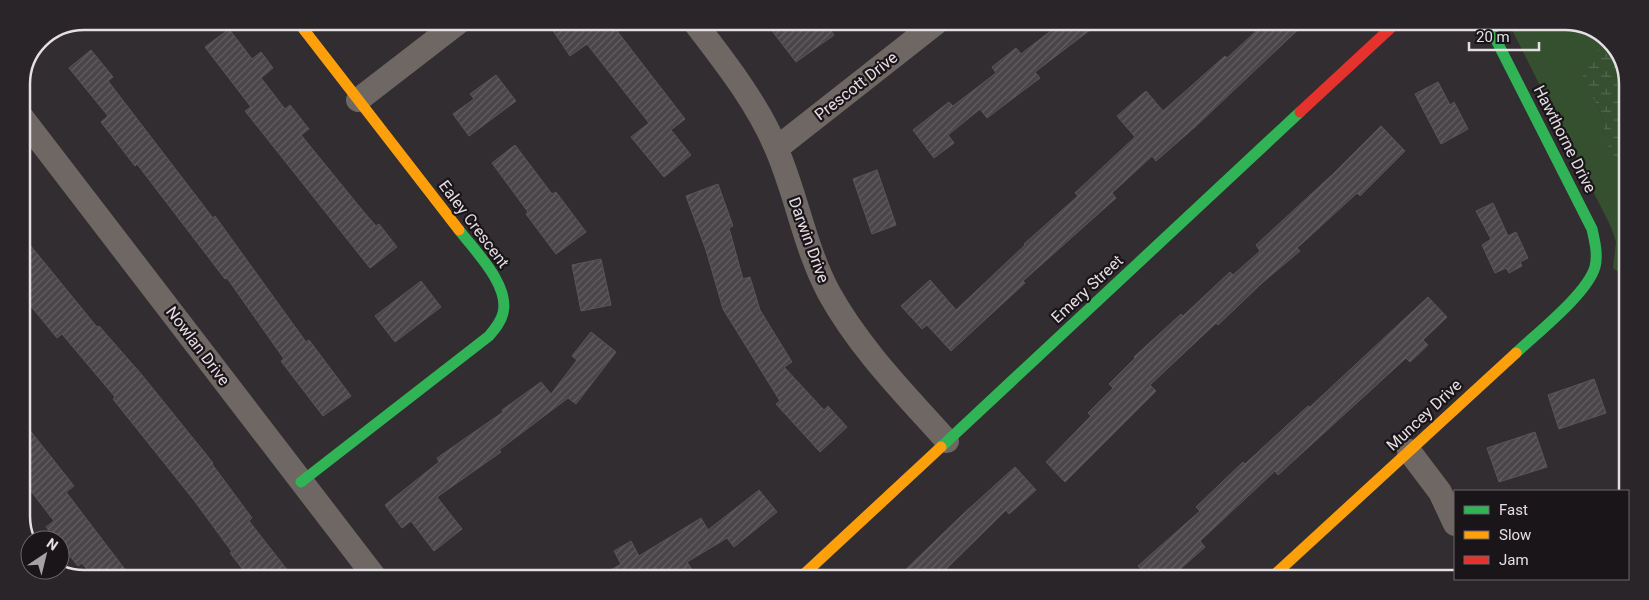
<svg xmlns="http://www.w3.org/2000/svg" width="1649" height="600" font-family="Roboto,sans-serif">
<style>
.grass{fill:#34502f}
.wetland{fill:url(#wetland-marsh)}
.building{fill:url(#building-hatch);stroke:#595558}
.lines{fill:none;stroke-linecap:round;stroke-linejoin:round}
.street{stroke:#6e6763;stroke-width:24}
.fast{stroke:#30b455;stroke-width:11}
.slow{stroke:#ff9f0a;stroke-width:11}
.jam{stroke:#e5322d;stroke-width:11}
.labels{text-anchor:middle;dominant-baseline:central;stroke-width:4.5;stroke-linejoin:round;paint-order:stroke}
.street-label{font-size:16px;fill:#e5dfe4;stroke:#191519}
.rim{fill:none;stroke:#e5dfe4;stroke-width:2.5}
</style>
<defs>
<pattern id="wetland-marsh" width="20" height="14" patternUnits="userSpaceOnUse" patternTransform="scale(1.25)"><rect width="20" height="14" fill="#34502f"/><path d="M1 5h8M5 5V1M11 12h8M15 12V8" fill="none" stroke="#51694d"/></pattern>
<pattern id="building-hatch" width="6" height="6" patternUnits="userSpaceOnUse" patternTransform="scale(1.25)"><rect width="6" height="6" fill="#494549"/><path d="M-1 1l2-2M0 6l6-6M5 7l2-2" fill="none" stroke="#635f63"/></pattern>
</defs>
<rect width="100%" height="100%" fill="#312d31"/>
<path class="grass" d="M1509 24H1585L1607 40 1581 70 1602 117 1609 148 1627 181V212L1619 218 1623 234 1627 237 1626 272 1621 274 1613 268 1616 242 1611 227Z"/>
<path class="wetland" d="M1607 40 1615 46 1628 80 1627 181 1613 158 1607 143 1602 117 1582 74 1581 70 1584 65Z"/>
<g class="building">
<path d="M562 22H610L685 119 671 130 691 155 664 177 631 137 649 123 587 44 570 56 552 29Z"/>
<path d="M766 23H825L834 35 796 62Z"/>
<path d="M1061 23H1099L1035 72 1040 78 987 118 980 109 948 135 954 143 934 158 913 130 949 102 953 106 996 73 992 67 1016 48 1021 54Z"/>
<path d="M1264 24H1304L1195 127 1156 161 1152 156 1112 193 1116 198 1023 281 1025 283 951 351 927 325 922 329 901 306 930 280 956 310 1025 245 1024 244 1078 196 1075 193 1135 137 1117 116 1146 91 1163 111 1225 56 1227 58Z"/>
<path d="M229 29 252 59 261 52 273 68 261 78 285 109 290 105 309 129 301 135 363 211 376 226 379 224 397 247 370 268 245 111 251 107 205 47Z"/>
<path d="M91 50 113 77 108 81 213 218 215 216 306 342 309 340 351 396 323 416 281 361 284 359 227 278 225 279 137 164 135 166 101 122 108 116 69 68Z"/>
<path d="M496 75 516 101 469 136 453 114 474 99 470 94Z"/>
<path d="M1438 82 1450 105 1454 102 1468 129 1441 144 1415 94Z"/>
<path d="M1381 126 1405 151 1360 196 1357 193 1297 248 1300 251 1262 283 1218 325 1216 323 1150 385 1156 391 1065 482 1046 462 1091 416 1088 413 1113 388 1109 384 1135 358 1134 357 1181 314 1183 316 1230 272 1233 275 1260 251 1256 245 1334 173Z"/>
<path d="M515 145 552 194 556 192 586 232 556 254 526 214 528 212 492 163Z"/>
<path d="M877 170 896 225 872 234 853 179Z"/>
<path d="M718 184 733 226 729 228 743 279 750 277 760 310 792 362 784 367 824 410 828 406 847 427 820 452 776 404 780 401 723 309 706 250 686 196Z"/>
<path d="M1493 203 1508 236 1516 232 1528 258 1520 262 1522 266 1509 273 1506 268 1495 273 1482 245 1491 239 1476 211Z"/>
<path d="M21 234 97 327 99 326 142 375 213 463 212 464 252 518 249 521 292 576H248L230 553 232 552 193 499 113 399 115 397 62 334 57 338 21 294Z"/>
<path d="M601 259 611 305 581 311 572 265Z"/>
<path d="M421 281 441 307 395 342 375 316Z"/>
<path d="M1428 297 1447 317 1423 340 1428 345 1410 362 1406 358 1278 475 1275 471 1200 541 1205 547 1170 578H1149L1138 566 1200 511 1196 507 1243 462 1245 464 1308 406 1310 407Z"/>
<path d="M591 332 616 352 576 404 568 398 499 450 501 452 437 497 462 529 434 551 411 521 402 528 385 505 439 462 437 458 503 412 502 410 541 382 551 394 577 360 572 356Z"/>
<path d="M1594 379 1606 413 1559 429 1548 395Z"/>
<path d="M21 419 74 486 66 492 130 576H92L82 563 78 566 60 544V540H57L46 527 54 521 21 478Z"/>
<path d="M1535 432 1547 467 1499 482 1487 448Z"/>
<path d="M1015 467 1036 490 1009 514 1006 510 938 577H898L962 515Z"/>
<path d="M759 490 777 512 734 547 727 538 687 562 692 570 681 577H599L621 564 614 551 631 541 639 556 701 518 708 530Z"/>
</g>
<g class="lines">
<g class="street">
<path d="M695 23C725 62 758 104 777 150 797 197 805 248 829 293 860 349 905 394 947 441"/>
<path d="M358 100 459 22"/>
<path d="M21 116 374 576"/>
<path d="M777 148 936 23"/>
<path d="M1409 451 1440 492 1455 524"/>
</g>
<g class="fast">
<path d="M1488 24 1592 229C1595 242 1598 255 1595 267 1587 294 1537 333 1516 353"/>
<path d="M941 447 1300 112"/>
<path d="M301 482 489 336C495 329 501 322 503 313 510 285 475 251 459 230"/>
</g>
<g class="slow">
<path d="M298 22 459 230"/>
<path d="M801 577 941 447"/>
<path d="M1271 578 1516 353"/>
</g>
<path class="jam" d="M1300 112 1395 24"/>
</g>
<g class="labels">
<g class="street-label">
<text transform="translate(856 86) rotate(-38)">Prescott Drive</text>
<text transform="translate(1565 139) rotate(63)">Hawthorne Drive</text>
<text transform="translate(474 224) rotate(53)">Ealey Crescent</text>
<text transform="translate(809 240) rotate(70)">Darwin Drive</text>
<text transform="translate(1087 289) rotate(-43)">Emery Street</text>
<text transform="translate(198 346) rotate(53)">Nowlan Drive</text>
<text transform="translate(1424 415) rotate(-43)">Muncey Drive</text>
</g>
</g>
<path d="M0 0H1649V600H0ZM84 30H1565A54 54 0 0 1 1619 84V516A54 54 0 0 1 1565 570H84A54 54 0 0 1 30 516V84A54 54 0 0 1 84 30Z" fill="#292529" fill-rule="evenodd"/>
<path class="rim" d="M84 30H1565A54 54 0 0 1 1619 84V516A54 54 0 0 1 1565 570H84A54 54 0 0 1 30 516V84A54 54 0 0 1 84 30Z"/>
<rect x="1454" y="490" width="175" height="90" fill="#191519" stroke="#6b666a"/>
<rect x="1464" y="506" width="25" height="8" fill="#30b455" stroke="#6b666a"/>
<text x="1499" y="515" font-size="15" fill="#e5dfe4">Fast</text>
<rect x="1464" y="531" width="25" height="8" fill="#ff9f0a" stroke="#6b666a"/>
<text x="1499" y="540" font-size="15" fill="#e5dfe4">Slow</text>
<rect x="1464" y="556" width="25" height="8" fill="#e5322d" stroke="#6b666a"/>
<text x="1499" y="565" font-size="15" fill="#e5dfe4">Jam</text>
<g transform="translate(45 555) rotate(35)"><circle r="24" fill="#191519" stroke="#6b666a"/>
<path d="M0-4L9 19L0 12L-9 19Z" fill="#a6a1a5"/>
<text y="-8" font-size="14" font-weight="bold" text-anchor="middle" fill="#e5dfe4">N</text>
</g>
<path d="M1469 42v8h70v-8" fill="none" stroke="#e5dfe4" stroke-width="2.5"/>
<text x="1476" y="42" font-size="15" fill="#e5dfe4" stroke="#191519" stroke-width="4" paint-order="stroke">20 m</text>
</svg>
